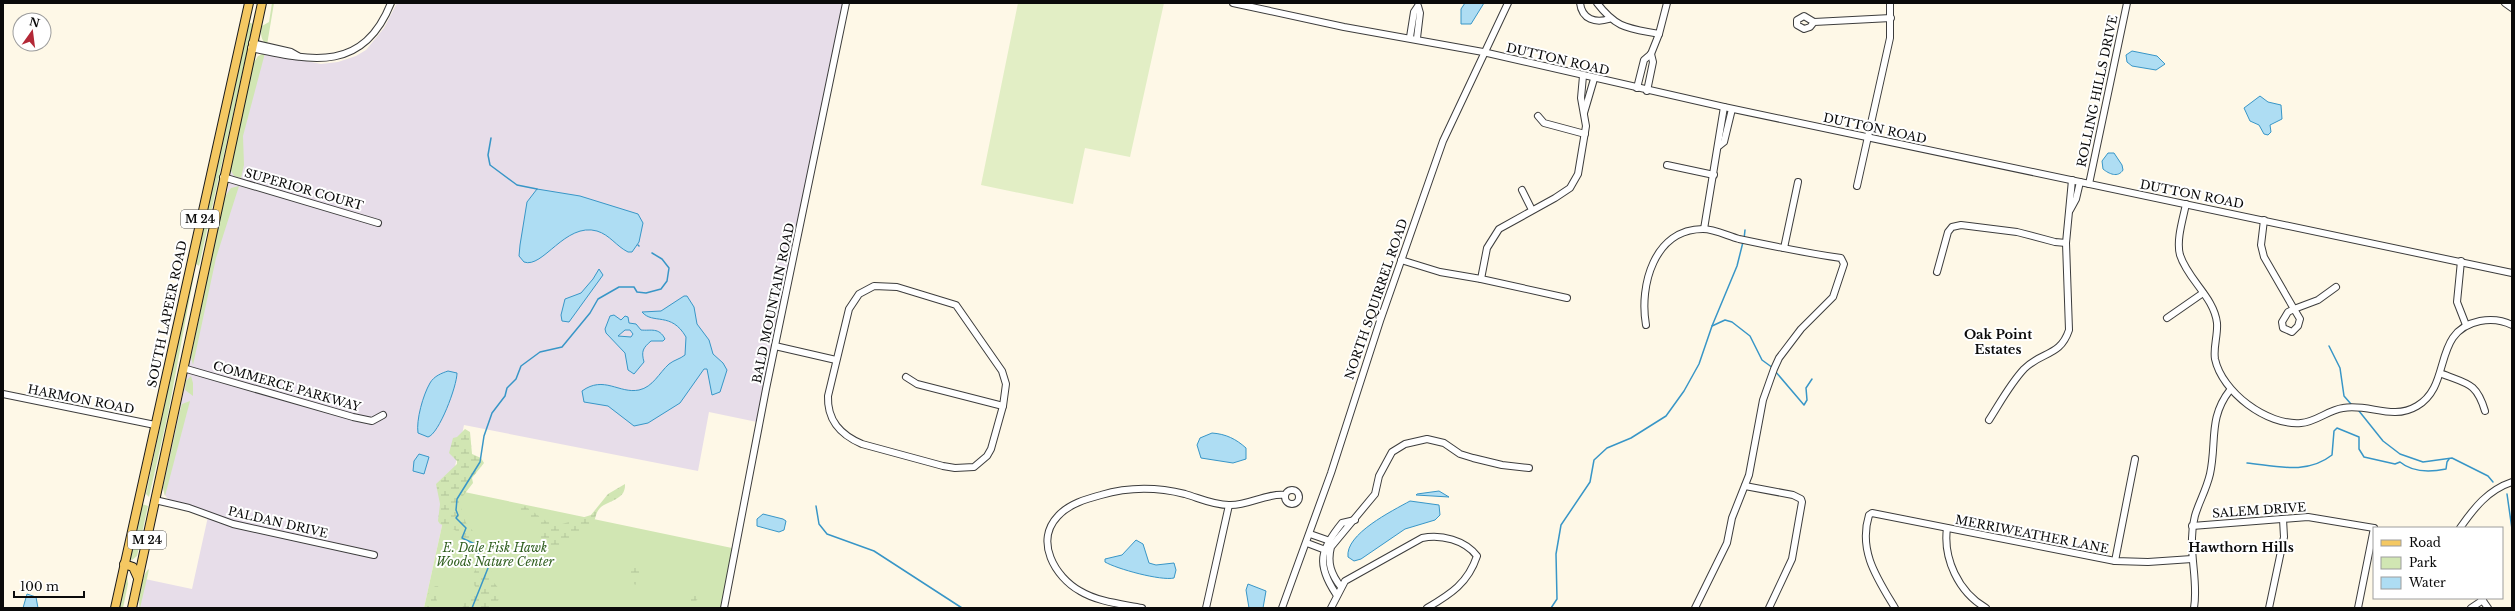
<svg xmlns="http://www.w3.org/2000/svg" width="2515" height="611" font-family="'Libre Baskerville',serif">
<style>
.industrial{fill:#e7dde9}
.green{fill:#d1e6b3}
.wetland{fill:url(#wetland-marsh)}
.pitch{fill:#e2eec5}
.water{fill:#aeddf3;stroke:#3896c7;fill-rule:evenodd}
.lines{fill:none;stroke-linecap:round;stroke-linejoin:round}
.stream{stroke:#3896c7;stroke-width:1.5}
.minor-casing{stroke:#3d3d3d;stroke-width:8}
.major-casing{stroke:#1b1b1b;stroke-width:10}
.minor{stroke:#fff;stroke-width:6}
.major{stroke:#f4c862;stroke-width:8}
.labels{text-anchor:middle;dominant-baseline:central;stroke-width:4;stroke-linejoin:round;paint-order:stroke}
.shield{fill:#fff;stroke:#545454;stroke-width:1}
.shield-label{font-size:11px;font-weight:bold;fill:#0a0a0a}
.street-label{font-size:12px;fill:#0a0a0a;stroke:#fff}
.park-label{font-size:12px;font-style:italic;fill:#2f5e1e;stroke:#fff}
.neighbourhood-label{font-size:13px;font-weight:bold;fill:#0a0a0a;stroke:#fff}
</style>
<defs>
<pattern id="wetland-marsh" width="20" height="14" patternUnits="userSpaceOnUse"><rect width="20" height="14" fill="#d1e6b3"/><path d="M1 5h8M5 5V1M11 12h8M15 12V8" fill="none" stroke="#b2c499"/></pattern>
</defs>
<rect width="100%" height="100%" fill="#fef8e7"/>
<path class="industrial" d="M397 3H845L757 422 709 412 698 471 464 425 424 608H139L145 579 192 589 209 512 169 500 164 494 163 487 254 67 263 54 267 53 321 64 338 62 356 56 366 50 384 28Z"/>
<g class="green">
<path d="M272 3H274L267 45C261 40 260 34 262 26L269 22Z"/>
<path d="M248 22 253 24 199 266 195 263Z"/>
<path d="M265 53 243 136 244 165 241 178 234 176 230 169 253 64 258 56Z"/>
<path d="M239 186 216 258 193 365 191 357 224 198 231 188Z"/>
<path d="M192 275H194L168 414 149 497 146 494Z"/>
<path d="M191 376 193 383V396L185 390 186 381Z"/>
<path d="M190 401 165 496 163 488 180 411 182 404Z"/>
<path d="M450 489 732 548 721 608H424Z"/>
<path d="M142 504 148 506 137 556 132 560 130 559Z"/>
<path d="M149 569 148 574 140 608C137 601 142 573 149 569Z"/>
<path d="M127 575 128 584 123 608H119Z"/>
</g>
<g class="wetland">
<path d="M465 429 470 432 472 454 481 458 484 463 472 478 473 483 463 496 461 508 466 523 479 538 483 548 493 560 490 578 501 591 496 608H462L467 598 477 590 471 579 477 566 476 554 455 530 440 524 438 521 440 504 436 484 457 464V461L449 453 453 438 457 437Z"/>
<path d="M625 484C626 500 609 500 600 508 595 513 596 520 592 525 580 540 558 551 539 543L538 539 540 524 518 510 525 506 546 521 559 525 591 515 608 494Z"/>
<path d="M631 561 639 564 637 567C642 571 643 582 637 585L633 584 630 575Z"/>
<path d="M435 586H438L439 589 436 595 438 608H427L428 594Z"/>
<circle cx="693" cy="597" r="5"/>
</g>
<path class="pitch" d="M1018 3H1164L1130 157 1085 148 1073 204 981 185Z"/>
<g class="water">
<path d="M1465 3H1484L1471 24H1461V9Z"/>
<path d="M2132 51 2157 56 2165 64 2156 70 2132 66 2127 62 2126 55Z"/>
<path d="M2260 96 2268 102 2281 105 2282 119 2270 125 2271 132 2268 135 2264 134 2259 125 2250 121 2244 108Z"/>
<path d="M2108 153H2114L2122 165 2123 170C2118 178 2109 174 2103 169L2102 161Z"/>
<path d="M537 189 580 196 638 214 643 223 639 242 632 252H628C616 246 610 235 597 231 565 222 543 269 524 262L519 256 520 245 527 202Z"/>
<path d="M599 269 603 275 569 322 562 321 561 315 565 299 581 293 593 279Z"/>
<path d="M684 296H687L694 307 697 324 709 340 713 354 723 363 727 370 720 392 712 395 707 369H704L680 403 648 423 634 426 608 406 584 402 582 391C604 375 619 394 639 390 653 387 659 373 669 364 674 360 680 359 685 355L686 337C671 311 653 325 642 312L661 311Z"/>
<path d="M614 315 621 320 625 316 628 317 629 323 636 324 641 330C651 331 659 327 665 339L663 341H651C643 348 641 351 644 362L634 374 628 370 625 353 606 333 605 329 610 316ZM625 330H630L633 334 631 337 618 336Z"/>
<path d="M448 371 457 373C457 386 439 434 428 437L418 433C416 420 423 395 430 383 434 376 442 373 448 371Z"/>
<path d="M1212 433C1226 434 1236 439 1246 448V459L1233 463 1201 458 1197 445 1200 438Z"/>
<path d="M419 454 429 457 424 474 413 471 414 461Z"/>
<path d="M1439 491 1449 497 1416 495 1417 494Z"/>
<path d="M1410 501 1439 505 1440 515 1435 520 1405 529 1361 559 1354 561 1348 557C1345 534 1392 511 1410 501Z"/>
<path d="M763 514 783 519 786 521 784 530 779 532 757 526V519Z"/>
<path d="M1136 540 1143 544 1149 563 1156 565 1174 563 1176 570 1174 578C1161 581 1117 569 1105 562V559L1122 555Z"/>
<path d="M1248 584 1266 591 1263 608H1249L1246 590Z"/>
<path d="M27 594 36 597 38 608H23Z"/>
</g>
<g class="lines">
<g class="stream">
<path d="M491 138 488 155 490 165 517 185 537 189"/>
<path d="M1744 239 1745 230"/>
<path d="M638 245 639 246"/>
<path d="M1712 326 1725 320 1732 322 1750 336 1762 360 1773 368"/>
<path d="M2329 346 2340 368 2344 396 2351 404"/>
<path d="M1775 371 1804 405 1807 400 1806 388 1812 379"/>
<path d="M2359 411 2383 441 2400 454 2423 462 2452 458 2488 476 2493 482"/>
<path d="M2247 463C2276 466 2307 475 2332 455L2334 431 2337 428 2359 437V449L2364 457 2395 464 2400 462C2413 473 2431 472 2446 469L2447 462 2449 459"/>
<path d="M2507 494 2512 529"/>
<path d="M816 506 819 524 827 534 874 551 962 608"/>
<path d="M472 608 490 563 479 556 477 545 462 538 466 528 456 518 458 515 456 510 457 499 480 462 484 436 492 413 505 396 507 388 516 379 521 366 540 352 562 347 590 313 598 299 619 287H634L637 292 646 293 661 289 667 281 669 268 662 259 652 253"/>
<path d="M1551 608 1557 599 1556 554 1561 525 1590 482 1594 460 1607 448 1631 438 1666 416 1684 391 1699 364 1712 326 1737 266 1743 242"/>
</g>
<g class="minor-casing">
<g id="minor">
<path d="M1233 3 1344 27 1483 52 1724 107 2512 273"/>
<path d="M1580 3C1582 20 1596 23 1609 19"/>
<path d="M1597 3C1617 29 1628 28 1659 34"/>
<path d="M2505 3 2512 8"/>
<path d="M1814 22 1810 27 1804 29 1797 25V20L1804 16 1814 22 1891 18"/>
<path d="M1410 37 1414 12 1418 6 1420 13 1417 38"/>
<path d="M252 43 291 52 298 56"/>
<path d="M251 48C312 61 363 73 391 3"/>
<path d="M1637 88 1644 60 1651 54 1659 34 1667 3"/>
<path d="M1647 91 1653 62 1651 54"/>
<path d="M1584 113 1594 79"/>
<path d="M1538 116 1544 123 1585 134"/>
<path d="M1719 146 1724 142 1732 109"/>
<path d="M1667 165 1714 175"/>
<path d="M223 177 378 223"/>
<path d="M2089 184 2127 3"/>
<path d="M1857 186 1890 38V3"/>
<path d="M1522 190 1532 210"/>
<path d="M2186 204C2183 219 2176 240 2180 255 2188 280 2214 297 2217 323 2218 335 2213 348 2215 359 2222 392 2267 426 2301 423 2316 422 2328 410 2343 408 2369 403 2392 421 2417 406 2453 385 2431 331 2480 321 2491 319 2502 320 2512 325"/>
<path d="M2070 210 2076 199 2080 182"/>
<path d="M2264 220 2261 245 2264 257 2294 309 2318 300 2336 287"/>
<path d="M1704 229 1724 107"/>
<path d="M1784 248 1798 182"/>
<path d="M1401 260 1440 272 1481 279 1567 298"/>
<path d="M2461 261 2457 302 2466 325"/>
<path d="M1937 272 1948 232 1952 227 1961 225 2017 232 2055 242 2066 243"/>
<path d="M1481 279 1487 248 1499 229 1555 198 1570 188 1578 174 1586 126 1581 98 1583 76"/>
<path d="M874 286 897 287 956 305 1002 371 1006 384 1003 406 991 449 987 456 974 467 955 468 943 466 862 444C841 435 827 421 828 396L849 309 859 294Z"/>
<path d="M2294 309 2300 319 2298 326 2292 332 2283 328 2282 322 2288 312Z"/>
<path d="M2167 318 2203 293"/>
<path d="M1646 325C1639 286 1654 229 1703 229 1714 229 1728 236 1739 239 1772 246 1806 253 1841 258L1844 264 1833 297 1801 329 1779 358 1774 369 1763 400 1749 475 1732 518 1727 543 1695 608"/>
<path d="M775 346 836 360"/>
<path d="M183 368 353 417 372 421 383 415"/>
<path d="M2440 373C2466 384 2476 381 2485 411"/>
<path d="M906 377 917 384 1003 406"/>
<path d="M3 394 155 425"/>
<path d="M1989 420C2000 403 2010 384 2024 369 2042 351 2060 357 2069 330L2066 243 2072 180"/>
<path d="M1745 486 1793 495 1801 499 1802 502 1792 559 1769 608"/>
<circle cx="1292" cy="497" r="7"/>
<path d="M155 500 189 508 233 524 374 555"/>
<path d="M2192 526 2308 517 2374 528"/>
<path d="M1947 528C1943 558 1958 592 1986 608"/>
<path d="M2460 528C2474 508 2488 490 2512 482"/>
<path d="M1310 534 1330 541"/>
<path d="M1307 543 1328 551"/>
<path d="M2115 561 2135 459"/>
<path d="M1341 587C1331 574 1327 563 1331 547L1375 494 1379 476 1392 452 1405 444 1427 439 1444 443 1460 454 1473 458 1502 465 1529 468"/>
<path d="M1336 594C1316 564 1320 550 1342 523L1355 520"/>
<path d="M2481 598 2488 608"/>
<path d="M724 608 766 389 846 3"/>
<path d="M1142 608C1122 604 1098 602 1080 591 1055 577 1034 541 1058 516 1069 504 1086 499 1101 495 1128 487 1157 487 1185 494 1199 498 1213 505 1229 505 1248 506 1266 493 1285 495"/>
<path d="M1206 608 1229 505"/>
<path d="M1282 608 1331 473 1380 321 1443 141 1508 3"/>
<path d="M1331 608 1345 581 1422 538C1441 534 1465 540 1477 556 1468 583 1451 594 1427 608"/>
<path d="M1895 608C1877 578 1858 551 1869 515L1872 513 2115 561 2148 562 2192 559"/>
<path d="M2194 608C2198 585 2191 561 2192 538 2192 510 2204 499 2210 474 2217 442 2208 418 2230 390"/>
<path d="M2269 608 2284 537 2283 519"/>
<path d="M2358 608 2374 528"/>
<path d="M2471 608 2483 600"/>
</g>
</g>
<g class="major-casing">
<g id="major">
<path d="M124 564 133 567 138 578"/>
<path d="M115 608 249 3"/>
<path d="M132 608 262 3"/>
</g>
</g>
<use href="#minor" class="minor"/>
<use href="#major" class="major"/>
</g>
<g class="labels">
<g class="shield">
<rect x="181" y="210" width="38" height="18" rx="3"/>
<rect x="128" y="531" width="38" height="18" rx="3"/>
</g>
<g class="shield-label">
<text x="200" y="219">M 24</text>
<text x="147" y="540">M 24</text>
</g>
<g class="street-label">
<text transform="translate(1558 59) rotate(13)">DUTTON ROAD</text>
<text transform="translate(2097 91) rotate(-78)">ROLLING HILLS DRIVE</text>
<text transform="translate(1875 128) rotate(12)">DUTTON ROAD</text>
<text transform="translate(304 189) rotate(16)">SUPERIOR COURT</text>
<text transform="translate(2192 194) rotate(11)">DUTTON ROAD</text>
<text transform="translate(1376 299) rotate(-71)">NORTH SQUIRREL ROAD</text>
<text transform="translate(773 303) rotate(-78)">BALD MOUNTAIN ROAD</text>
<text transform="translate(167 314) rotate(-78)">SOUTH LAPEER ROAD</text>
<text transform="translate(287 386) rotate(16)">COMMERCE PARKWAY</text>
<text transform="translate(81 399) rotate(11)">HARMON ROAD</text>
<text transform="translate(2259 510) rotate(-4)">SALEM DRIVE</text>
<text transform="translate(278 522) rotate(13)">PALDAN DRIVE</text>
<text transform="translate(2032 534) rotate(11)">MERRIWEATHER LANE</text>
</g>
<g class="park-label">
<text x="495" y="547">E. Dale Fisk Hawk<tspan x="495" dy="14">Woods Nature Center</tspan></text>
</g>
<g class="neighbourhood-label">
<text x="1998" y="334">Oak Point<tspan x="1998" dy="15">Estates</tspan></text>
<text x="2241" y="547">Hawthorn Hills</text>
</g>
</g>
<rect width="2515" height="611" fill="none" stroke="#0a0a0a" stroke-width="8"/>
<rect x="2373" y="527" width="130" height="72" fill="#ffffff" stroke="#9d9d9d"/>
<rect x="2381" y="540" width="20" height="6" fill="#f4c862" stroke="#9d9d9d"/>
<text x="2409" y="547" font-size="12" fill="#0a0a0a">Road</text>
<rect x="2381" y="557" width="20" height="12" fill="#d1e6b3" stroke="#9d9d9d"/>
<text x="2409" y="567" font-size="12" fill="#0a0a0a">Park</text>
<rect x="2381" y="577" width="20" height="12" fill="#aeddf3" stroke="#9d9d9d"/>
<text x="2409" y="587" font-size="12" fill="#0a0a0a">Water</text>
<g transform="translate(32 32) rotate(14)"><circle r="19" fill="#ffffff" stroke="#9d9d9d"/>
<path d="M0-3L7 15L0 10L-7 15Z" fill="#b32837"/>
<text y="-6" font-size="11" font-weight="bold" text-anchor="middle" fill="#0a0a0a">N</text>
</g>
<path d="M14 591v6h70v-6" fill="none" stroke="#0a0a0a" stroke-width="2"/>
<text x="20" y="591" font-size="12" fill="#0a0a0a" stroke="#ffffff" stroke-width="3" paint-order="stroke">100 m</text>
</svg>
